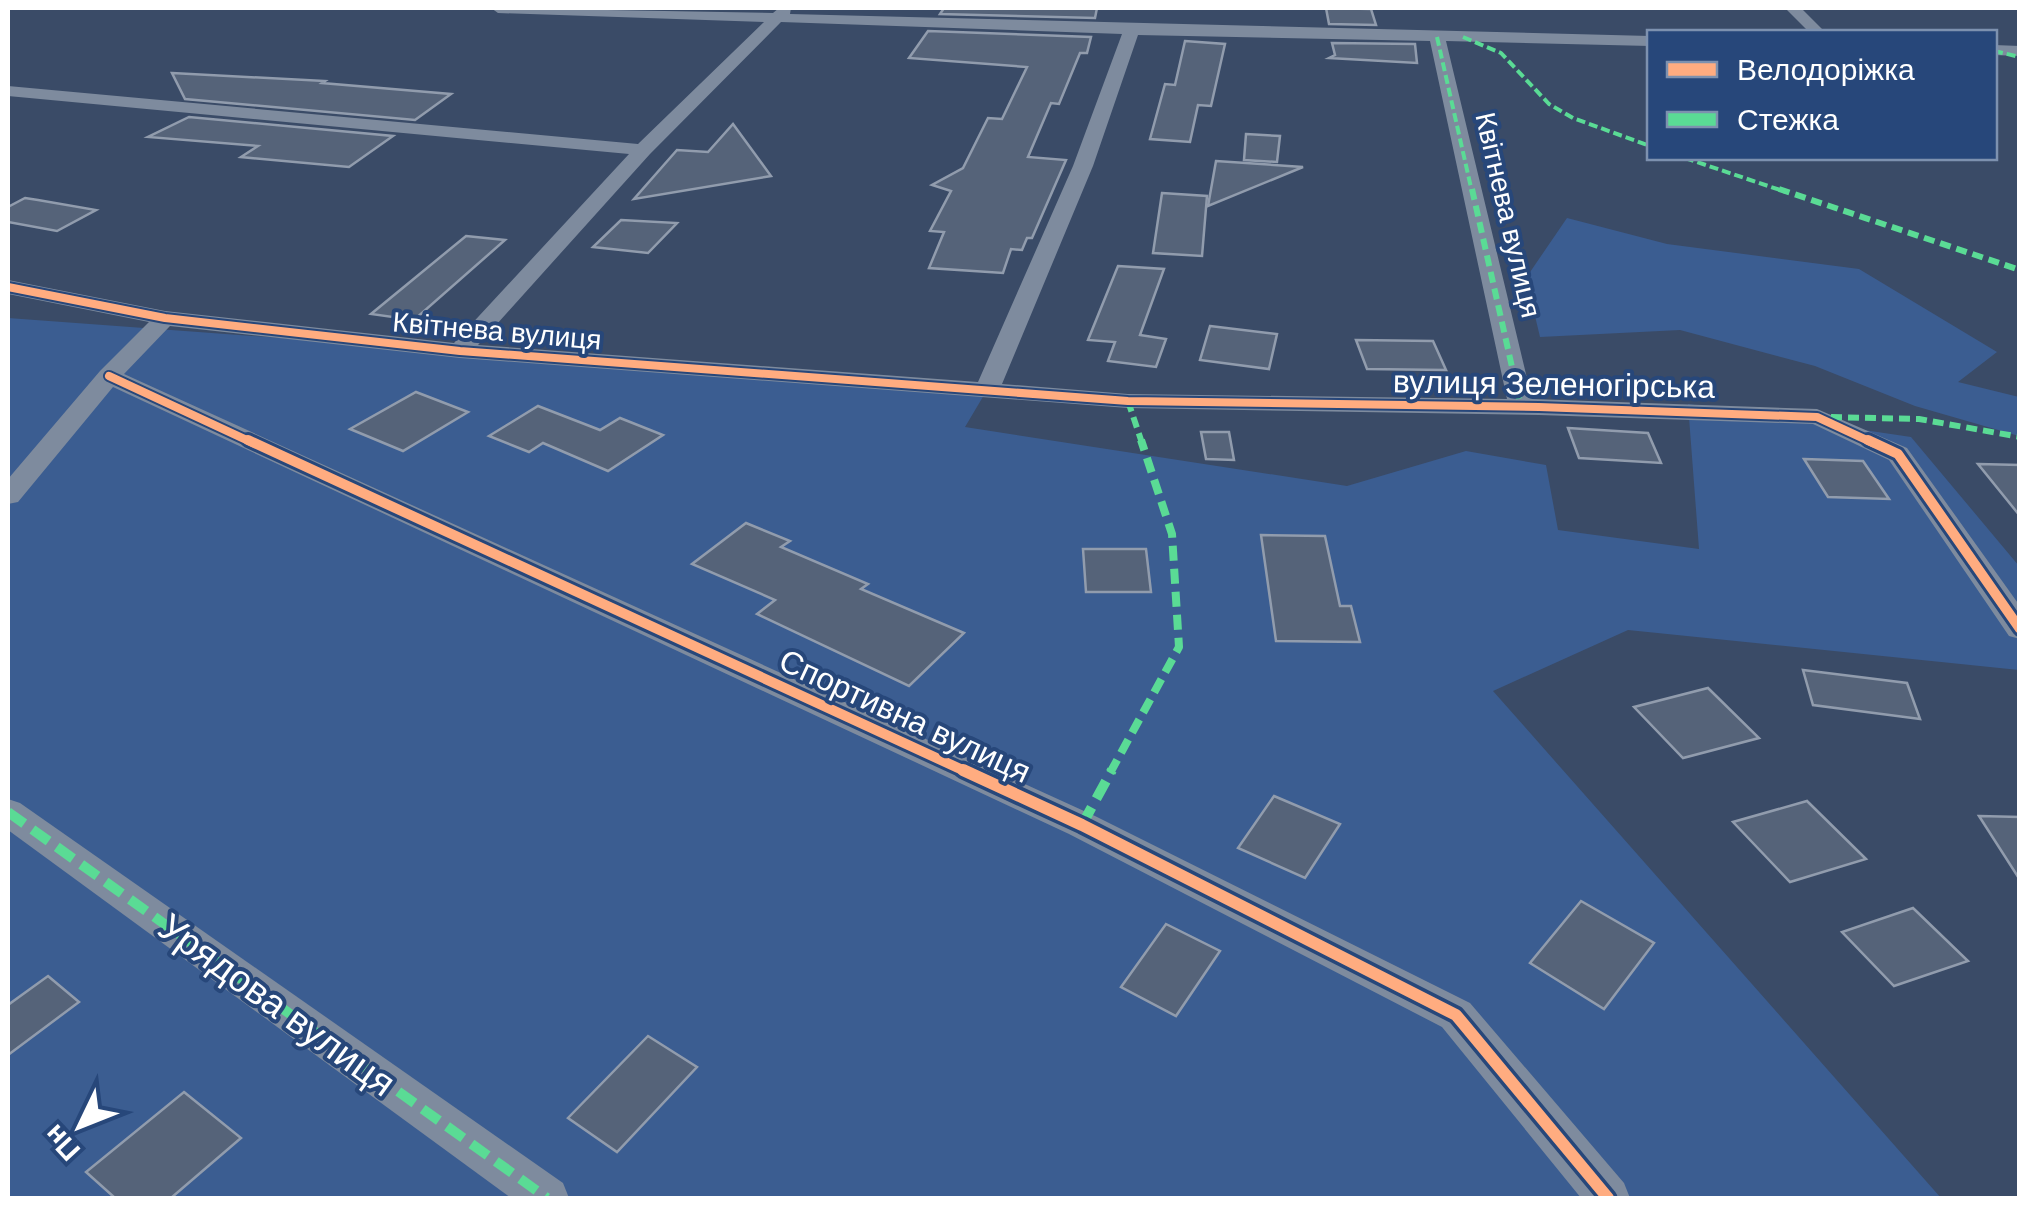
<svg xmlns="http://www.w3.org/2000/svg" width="2027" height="1206" font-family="'DM Sans',sans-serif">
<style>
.green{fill:#3b5d91}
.building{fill:#556379;stroke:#919cad;stroke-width:2.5}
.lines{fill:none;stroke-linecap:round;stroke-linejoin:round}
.minor{fill:#7e8b9e;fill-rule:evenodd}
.quiet-far3{stroke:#5adb95;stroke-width:4;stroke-dasharray:9 4;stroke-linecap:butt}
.quiet-far2{stroke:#5adb95;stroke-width:6;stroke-dasharray:11 6;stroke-linecap:butt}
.quiet-far1{stroke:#5adb95;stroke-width:8;stroke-dasharray:15 8;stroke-linecap:butt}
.quiet{stroke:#5adb95;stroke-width:10;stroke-dasharray:20 10;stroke-linecap:butt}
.cycleway-far2-casing{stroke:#27477a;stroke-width:12}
.cycleway-far1-casing{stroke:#27477a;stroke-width:16}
.cycleway-casing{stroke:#27477a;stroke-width:19}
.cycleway-far2{stroke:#ffac80;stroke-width:8}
.cycleway-far1{stroke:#ffac80;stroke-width:10}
.cycleway{stroke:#ffac80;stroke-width:12}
.labels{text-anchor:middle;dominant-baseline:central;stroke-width:8;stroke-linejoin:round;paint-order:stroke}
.far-street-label{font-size:28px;fill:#fff;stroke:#27477a}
.street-label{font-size:32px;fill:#fff;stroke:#27477a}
.near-street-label{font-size:38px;fill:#fff;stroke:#27477a}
</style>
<rect width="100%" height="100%" fill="#3a4b67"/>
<g class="green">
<path d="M1567 218 1667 244 1859 269 1997 352 1958 382 2019 397V436L1915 406 1815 366 1680 330 1540 337 1526 278Z"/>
<path d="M8 318 987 390 965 427 1347 486 1466 451 1546 465 1558 530 1699 549 1688 404 1911 437 2019 566V670L1628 630 1493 691 1941 1198H8Z"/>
</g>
<g class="building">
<path d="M944 8H1097L1095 18 940 14Z"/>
<path d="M1326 8 1371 9 1376 25 1329 24Z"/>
<path d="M928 31 1091 37 1087 53H1080L1059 104 1051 103 1028 157 1066 160 1032 238H1027L1022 250 1011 249 1003 273 929 268 944 232 930 231 951 191 932 185 963 168 988 118 1002 119 1027 67 909 58Z"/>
<path d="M1185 41 1225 44 1211 106 1198 105 1190 142 1150 139 1165 84 1175 85Z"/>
<path d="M1332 43 1415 44 1417 63 1329 58 1335 55Z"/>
<path d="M172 73 325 81 322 83 451 94 415 120 185 99Z"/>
<path d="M189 117 393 136 349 167 241 157 258 146 148 137Z"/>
<path d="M733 124 771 176 634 199 677 150 708 152Z"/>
<path d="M1246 134 1280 136 1277 162 1244 160Z"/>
<path d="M1216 161 1303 167 1208 206Z"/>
<path d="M1162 193 1207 196 1202 256 1153 253Z"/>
<path d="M25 198 38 200 96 210 57 231 8 222V207Z"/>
<path d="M621 220 677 223 648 253 593 247Z"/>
<path d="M466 236 505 240 414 320 371 314Z"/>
<path d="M1118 266 1164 269 1140 335 1166 339 1156 367 1108 361 1115 342 1088 340Z"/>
<path d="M1210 326 1277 334 1269 369 1200 360Z"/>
<path d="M1356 340 1433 341 1446 370 1367 369Z"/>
<path d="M416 392 468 412 403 451 350 429Z"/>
<path d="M538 406 600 430 620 418 663 435 608 471 543 443 529 452 489 436Z"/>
<path d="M1568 428 1648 433 1661 463 1579 458Z"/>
<path d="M1201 432H1229L1234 460 1206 459Z"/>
<path d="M1804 459 1863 461 1889 499 1828 497Z"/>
<path d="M1978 464 2020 465V516Z"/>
<path d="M746 523 790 541 781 547 868 584 861 589 964 633 909 686 757 614 775 600 692 564Z"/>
<path d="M1261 535 1325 536 1340 606H1351L1360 642 1276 641Z"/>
<path d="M1083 549H1146L1151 592H1086Z"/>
<path d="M1803 670 1907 683 1920 719 1813 705Z"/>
<path d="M1708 688 1759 738 1683 758 1634 707Z"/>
<path d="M1274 796 1340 824 1305 878 1238 848Z"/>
<path d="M1807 801 1866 859 1790 882 1733 822Z"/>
<path d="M1979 816 2020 817V880Z"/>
<path d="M1581 901 1654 943 1604 1009 1530 963Z"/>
<path d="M1913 908 1968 961 1894 986 1842 932Z"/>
<path d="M1166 924 1220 951 1176 1016 1121 987Z"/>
<path d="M48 976 79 1002 8 1055V1005Z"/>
<path d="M648 1036 697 1067 617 1152 568 1118Z"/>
<path d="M184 1092 241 1138 171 1198H115L86 1172Z"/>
</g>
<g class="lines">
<g class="minor">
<path d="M491 8 773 13 779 8H791L790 14 1650 36V46L1446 41 1532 399 1817 409 1907 448 2020 606V639L2009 636 1889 460 1813 424 1539 415 1128 408 460 358 170 326 124 374 1095 816 1470 1003 1624 1183 1630 1198H1581L1442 1027 1069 834 113 387 18 502 8 504V479L100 371 149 322 8 294V280L165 311 454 343 629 154 8 96V86L638 144 764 22 498 13ZM781 22 1122 34 1073 166 978 382 478 345 650 154ZM1138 35 1430 41 1507 399 1128 394 1002 384 1093 166Z"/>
<path d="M1785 8H1801L1825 32H1809Z"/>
<path d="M1994 45 2020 46V56L1994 55Z"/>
<path d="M8 799 20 803 563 1183 569 1198H511L8 830Z"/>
</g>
<g class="quiet-far3">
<path d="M1437 37 1472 192"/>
<path d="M1463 37 1501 53 1549 104 1573 118 1650 146"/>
<path d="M1994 51 2020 57"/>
<path d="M1685 158 1786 192"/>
</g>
<g class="quiet-far2">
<path d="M1472 189 1521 407"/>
<path d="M1779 189 2020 270"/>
<path d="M1128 401 1142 443"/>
<path d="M1831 417 1919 419 2020 437"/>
</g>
<path class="quiet-far1" d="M1110 773 1179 647 1172 534 1141 440"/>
<g class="quiet">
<path d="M8 812 547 1198"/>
<path d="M1082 825 1112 770"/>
</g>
<g class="cycleway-far2-casing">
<g id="cycleway-far2">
<path d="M8 287 165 318 460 351 1128 401 1539 407 1817 417 1873 443"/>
<path d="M109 376 253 443"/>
</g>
</g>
<g class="cycleway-far1-casing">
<g id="cycleway-far1">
<path d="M248 440 969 773"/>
<path d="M1868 440 1898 454 2020 629"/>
</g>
</g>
<g class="cycleway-casing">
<path id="cycleway" d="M963 770 1082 825 1456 1015 1608 1198"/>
</g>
<use href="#cycleway-far2" class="cycleway-far2"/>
<use href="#cycleway-far1" class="cycleway-far1"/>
<use href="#cycleway" class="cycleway"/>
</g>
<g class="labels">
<g class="far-street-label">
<text transform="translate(1508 215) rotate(77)">Квітнева вулиця</text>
<text transform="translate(497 331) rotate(5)">Квітнева вулиця</text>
</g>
<g class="street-label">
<text transform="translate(1554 384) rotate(1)">вулиця Зеленогірська</text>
<text transform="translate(905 716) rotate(25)">Спортивна вулиця</text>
</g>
<g class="near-street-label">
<text transform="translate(277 1005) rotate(36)">Урядова вулиця</text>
</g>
</g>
<rect width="2027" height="1206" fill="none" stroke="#ffffff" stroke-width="20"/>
<rect x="1647" y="30" width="350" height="130" fill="#27477a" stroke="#7d91af" stroke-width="2.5"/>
<rect x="1667" y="62" width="50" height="15" fill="#ffac80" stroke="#7d91af" stroke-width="2.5"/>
<text x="1737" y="80" font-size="30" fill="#ffffff">Велодоріжка</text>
<rect x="1667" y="112" width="50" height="15" fill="#5adb95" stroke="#7d91af" stroke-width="2.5"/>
<text x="1737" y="130" font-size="30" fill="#ffffff">Стежка</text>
<g transform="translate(80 1126) rotate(227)" stroke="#27477a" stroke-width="8" paint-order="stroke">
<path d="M0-8L18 38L0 25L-18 38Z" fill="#ffffff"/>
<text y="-15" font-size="28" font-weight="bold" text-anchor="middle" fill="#ffffff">Пн</text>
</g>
</svg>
